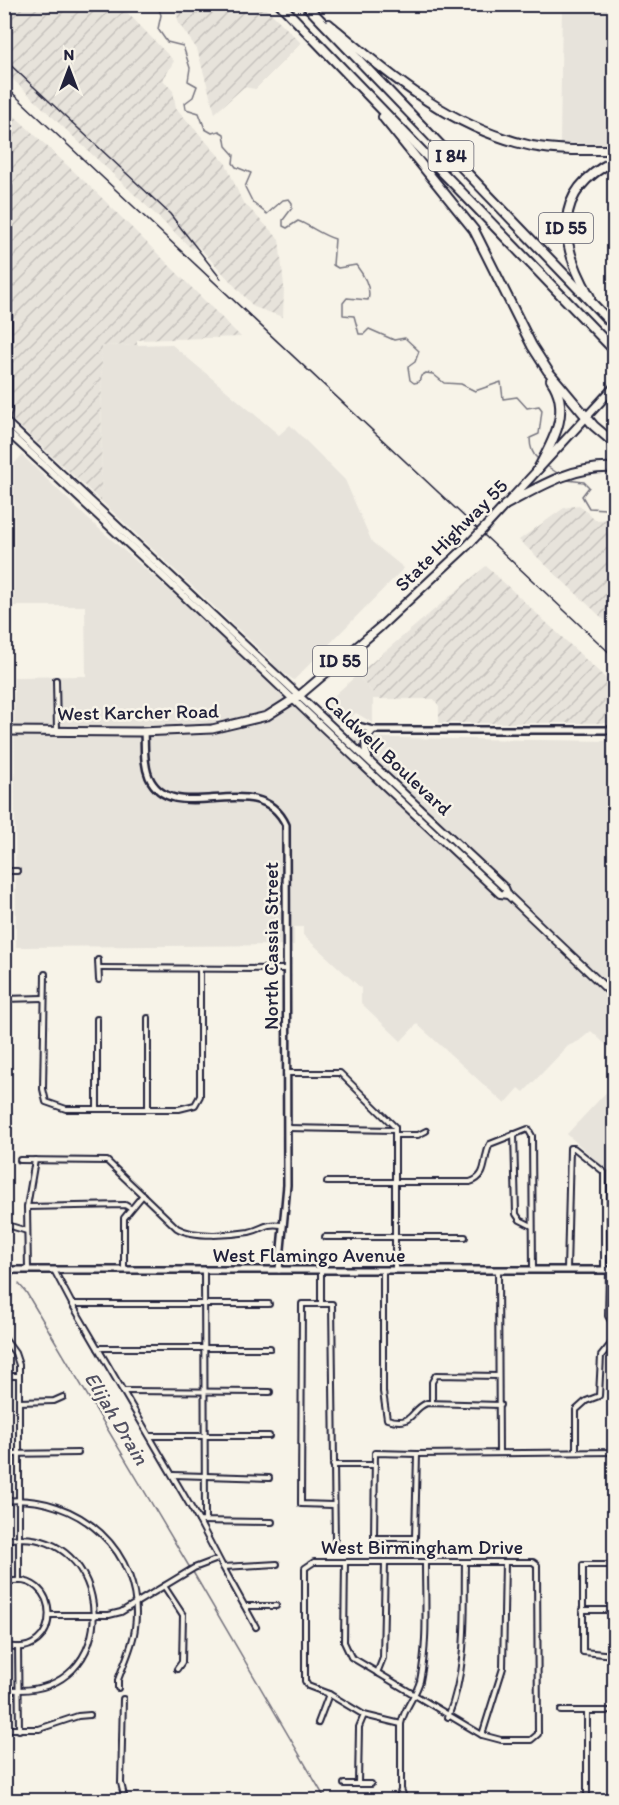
<svg xmlns="http://www.w3.org/2000/svg" width="619" height="1805" font-family="Itim,sans-serif">
<style>
.built{fill:#e7e3db}
.industrial{fill:url(#industrial-furrows)}
.lines{fill:none;stroke-linecap:round;stroke-linejoin:round}
.stream{stroke:#76747f;stroke-width:1.5}
.minor-casing{stroke:#22223b;stroke-width:8}
.tertiary-casing{stroke:#22223b;stroke-width:10}
.primary-casing{stroke:#22223b;stroke-width:10}
.trunk-casing{stroke:#22223b;stroke-width:11}
.motorway-casing{stroke:#22223b;stroke-width:12}
.minor{stroke:#f7f3e8;stroke-width:4}
.tertiary{stroke:#f7f3e8;stroke-width:5}
.primary{stroke:#f7f3e8;stroke-width:6}
.trunk{stroke:#f7f3e8;stroke-width:7}
.motorway{stroke:#f7f3e8;stroke-width:8}
.rail{stroke:#22223b;stroke-width:1.5}
.trunk-bridge-casing{stroke:#22223b;stroke-width:11;stroke-linecap:butt}
.trunk-bridge{stroke:#f7f3e8;stroke-width:7}
.labels{text-anchor:middle;dominant-baseline:central;stroke-width:5;stroke-linejoin:round;paint-order:stroke}
.shield{fill:#f7f3e8;stroke:#62616f;stroke-width:1.5}
.shield-label{font-size:18px;font-weight:bold;fill:#22223b}
.street-label{font-size:20px;fill:#22223b;stroke:#f7f3e8}
.water-label{font-size:21px;font-style:italic;fill:#535263;stroke:#f7f3e8}
</style>
<defs>
<pattern id="industrial-furrows" width="10" height="10" patternUnits="userSpaceOnUse" patternTransform="scale(1.5)"><rect width="10" height="10" fill="#e7e3db"/><path d="M-1 1l2-2M0 10L10 0M9 11l2-2" fill="none" stroke="#c6c2bd"/></pattern>
</defs>
<rect width="100%" height="100%" fill="#f7f3e8"/>
<filter id="ink" filterUnits="userSpaceOnUse"><feTurbulence type="fractalNoise" baseFrequency=".0167" numOctaves="2"/><feDisplacementMap in="SourceGraphic" scale="12" xChannelSelector="R" yChannelSelector="G"/><feConvolveMatrix kernelMatrix="1 2 1 2 8 2 1 2 1" color-interpolation-filters="sRGB"/></filter>
<g filter="url(#ink)">
<g class="built">
<path d="M562 5H614V145L560 143Z"/>
<path d="M171 344 279 435 290 425 345 480 372 542 404 568 294 680 274 667 271 660 101 501 102 346Z"/>
<path d="M22 455 87 518 220 635 326 737 614 741V1052L591 1031 579 1041 568 1046 524 1092 519 1088 505 1104 417 1024 401 1041 361 1003V988L303 935V927H294V945L16 947 14 677 86 676 85 606H14V464Z"/>
<path d="M357 675 373 693V723L356 713 342 725 331 715 327 702Z"/>
<path d="M614 1084V1177L567 1134Z"/>
</g>
<g class="industrial">
<path d="M4 5H120L174 61 163 80 173 91 176 108 226 164 242 201 279 239 284 286 283 317 254 307 198 246 192 249 5 72Z"/>
<path d="M175 5H263L301 43 255 89 244 87 215 113 197 49 179 24Z"/>
<path d="M5 107 100 196 241 337 137 340V345L102 346 101 501 4 412Z"/>
<path d="M579 505 595 520 614 519V629L519 540 564 508Z"/>
<path d="M486 566 614 686V723H439V706L434 699H373V693L357 675Z"/>
</g>
<g class="lines">
<g class="stream">
<path d="M157 4 161 15 158 29 167 42 183 46 190 68 188 81 197 86 193 97 185 103 186 109 199 113 205 129 212 133 219 131 224 134 226 146 234 155 233 163 236 167 251 173 245 187 253 203 267 214 283 200 289 199 292 203V208L283 220V226L287 228 298 221C311 226 321 235 335 239L333 265 338 268 356 265C363 274 372 288 368 300L347 298 343 303V315L354 316 359 334H364L369 329 394 340 405 338 419 351 415 362 408 367 410 380 414 383 419 382 421 376 426 373 433 374 444 383 461 384 475 391 501 382 503 399 517 397 527 408 539 406 542 410 539 434 530 438C530 447 532 454 538 459"/>
<path d="M547 466 560 475"/>
<path d="M567 480 584 482 589 487 582 496 589 508 606 509 614 506"/>
<path d="M19 1284 26 1292 190 1568"/>
<path d="M193 1572 326 1800"/>
</g>
<g class="minor-casing">
<g id="minor">
<path d="M6 423 9 410V187"/>
<path d="M56 680 57 731"/>
<path d="M4 871H17"/>
<path d="M98 960 99 980"/>
<path d="M99 968 286 969"/>
<path d="M45 974 43 1089 46 1102 66 1109H179L195 1105 200 1096V968"/>
<path d="M4 999 43 998"/>
<path d="M148 1018V1109"/>
<path d="M97 1019V1109"/>
<path d="M286 1073H340L395 1127V1270"/>
<path d="M287 1128 395 1130"/>
<path d="M514 1134 516 1214 520 1220 532 1226"/>
<path d="M395 1135H418L426 1131"/>
<path d="M20 1160 107 1161 177 1228C194 1238 230 1235 249 1232 264 1229 263 1223 281 1225"/>
<path d="M327 1182H470C489 1176 482 1159 490 1144L528 1129 532 1136 533 1270"/>
<path d="M27 1207 125 1205 130 1208"/>
<path d="M4 1224 27 1231"/>
<path d="M325 1237H465"/>
<path d="M28 1270 27 1207 35 1160"/>
<path d="M54 1270 72 1304H269"/>
<path d="M124 1270V1218L143 1195"/>
<path d="M204 1270 205 1521"/>
<path d="M321 1270V1304"/>
<path d="M383 1270V1392L387 1419C415 1427 409 1410 427 1403L500 1405"/>
<path d="M498 1270 499 1453"/>
<path d="M567 1270 570 1148H574L604 1172V1270"/>
<path d="M609 1270 608 1316 614 1326"/>
<path d="M72 1304 199 1521 272 1522"/>
<path d="M4 1338 15 1353 19 1365V1581"/>
<path d="M98 1348H270"/>
<path d="M4 1376H19"/>
<path d="M124 1391 270 1392"/>
<path d="M19 1402 54 1401 63 1397"/>
<path d="M432 1403V1382L436 1375 498 1376"/>
<path d="M150 1436H269"/>
<path d="M576 1452V1410L586 1401 599 1396 601 1356 614 1340"/>
<path d="M375 1453 417 1454 415 1538H374Z"/>
<path d="M4 1454 78 1453"/>
<path d="M417 1454 614 1452"/>
<path d="M333 1465H375"/>
<path d="M173 1475 269 1478"/>
<path d="M4 1501C77 1493 145 1552 135 1628 133 1646 124 1663 118 1680V1688"/>
<path d="M333 1505 301 1504 302 1304H332L335 1541"/>
<path d="M199 1521 223 1567 277 1564"/>
<path d="M4 1540C118 1519 129 1705 4 1689"/>
<path d="M345 1562 344 1642 351 1657 482 1735 501 1740H531L538 1734 537 1565 533 1562H314L305 1568V1681L308 1686 329 1694 364 1715 401 1724"/>
<path d="M614 1565H583V1652L614 1655"/>
<path d="M223 1567 256 1627"/>
<path d="M4 1583C63 1565 64 1663 4 1645"/>
<path d="M164 1586 183 1615 182 1662 177 1669"/>
<path d="M245 1606H276"/>
<path d="M582 1610H614"/>
<path d="M50 1615H109L121 1612 194 1568 218 1559"/>
<path d="M18 1647 19 1730"/>
<path d="M377 1673 383 1658 385 1562"/>
<path d="M123 1699 121 1783 125 1800"/>
<path d="M561 1711H614"/>
<path d="M587 1711V1800"/>
<path d="M448 1717C468 1667 464 1615 465 1563"/>
<path d="M318 1723 329 1694"/>
<path d="M4 1729H39L78 1716 90 1715"/>
<path d="M482 1735 503 1668 505 1562"/>
<path d="M344 1784H371"/>
<path d="M358 1784 359 1727 364 1715"/>
<path d="M398 1800 401 1790"/>
<path d="M405 1800 401 1789V1724C404 1708 416 1696 420 1681 428 1643 425 1601 425 1563"/>
</g>
</g>
<g class="tertiary-casing">
<g id="tertiary">
<path d="M358 726 373 730H614"/>
<path d="M144 732C145 747 143 763 149 777 173 830 259 765 286 825L287 1185 279 1270"/>
<path d="M4 1270H614"/>
</g>
</g>
<g class="primary-casing">
<g id="primary">
<path d="M4 420 505 888 508 895 614 996"/>
<path d="M4 429C172 582 334 740 500 894L508 895"/>
<path d="M368 757C363 746 365 739 373 730"/>
</g>
</g>
<g class="trunk-casing">
<g id="trunk">
<path d="M487 525 614 387"/>
<path d="M4 731 140 732 212 729 267 716 300 695 380 627 467 546"/>
</g>
</g>
<g class="motorway-casing">
<g id="motorway">
<path d="M280 4 614 350"/>
<path d="M305 4 614 326"/>
<path d="M329 24C391 76 451 129 532 146 559 151 587 150 614 150"/>
<path d="M383 117 474 230 532 346 548 371 594 426 614 443"/>
<path d="M590 297C560 245 550 192 614 161"/>
<path d="M538 469C553 441 572 410 551 380"/>
<path d="M505 505C541 486 572 466 614 468"/>
</g>
</g>
<use href="#minor" class="minor"/>
<use href="#tertiary" class="tertiary"/>
<use href="#primary" class="primary"/>
<use href="#trunk" class="trunk"/>
<use href="#motorway" class="motorway"/>
<g class="rail">
<path d="M4 59 170 214 221 279"/>
<path d="M4 85 614 657"/>
</g>
<g class="trunk-bridge-casing">
<path id="trunk-bridge" d="M467 546 487 525"/>
</g>
<use href="#trunk-bridge" class="trunk-bridge"/>
</g>
</g>
<g class="labels">
<g class="shield">
<rect x="428.5" y="141" width="45" height="30" rx="4.5"/>
<rect x="539" y="213" width="54" height="30" rx="4.5"/>
<rect x="313" y="646" width="54" height="30" rx="4.5"/>
</g>
<g class="shield-label">
<text x="451" y="156">I 84</text>
<text x="566" y="228">ID 55</text>
<text x="340" y="661">ID 55</text>
</g>
<g class="street-label">
<text transform="translate(451 535) rotate(-45)">State Highway 55</text>
<text transform="translate(138 712) rotate(-1)">West Karcher Road</text>
<text transform="translate(388 755) rotate(43)">Caldwell Boulevard</text>
<text transform="translate(271 946) rotate(-90)">North Cassia Street</text>
<text x="309" y="1255">West Flamingo Avenue</text>
<text x="422" y="1547">West Birmingham Drive</text>
</g>
<g class="water-label">
<text transform="translate(117 1418) rotate(59)">Elijah Drain</text>
</g>
</g>
<rect width="619" height="1805" fill="none" stroke="#f7f3e8" stroke-width="24"/>
<rect x="12" y="12" width="595" height="1781" fill="none" stroke="#22223b" stroke-width="2" filter="url(#ink)"/>
<g transform="translate(69 69)" stroke="#f7f3e8" stroke-width="4.5" paint-order="stroke">
<path d="M0-4.5L10 22L0 15L-10 22Z" fill="#22223b"/>
<text y="-9" font-size="16" font-weight="bold" text-anchor="middle" fill="#22223b">N</text>
</g>
</svg>
